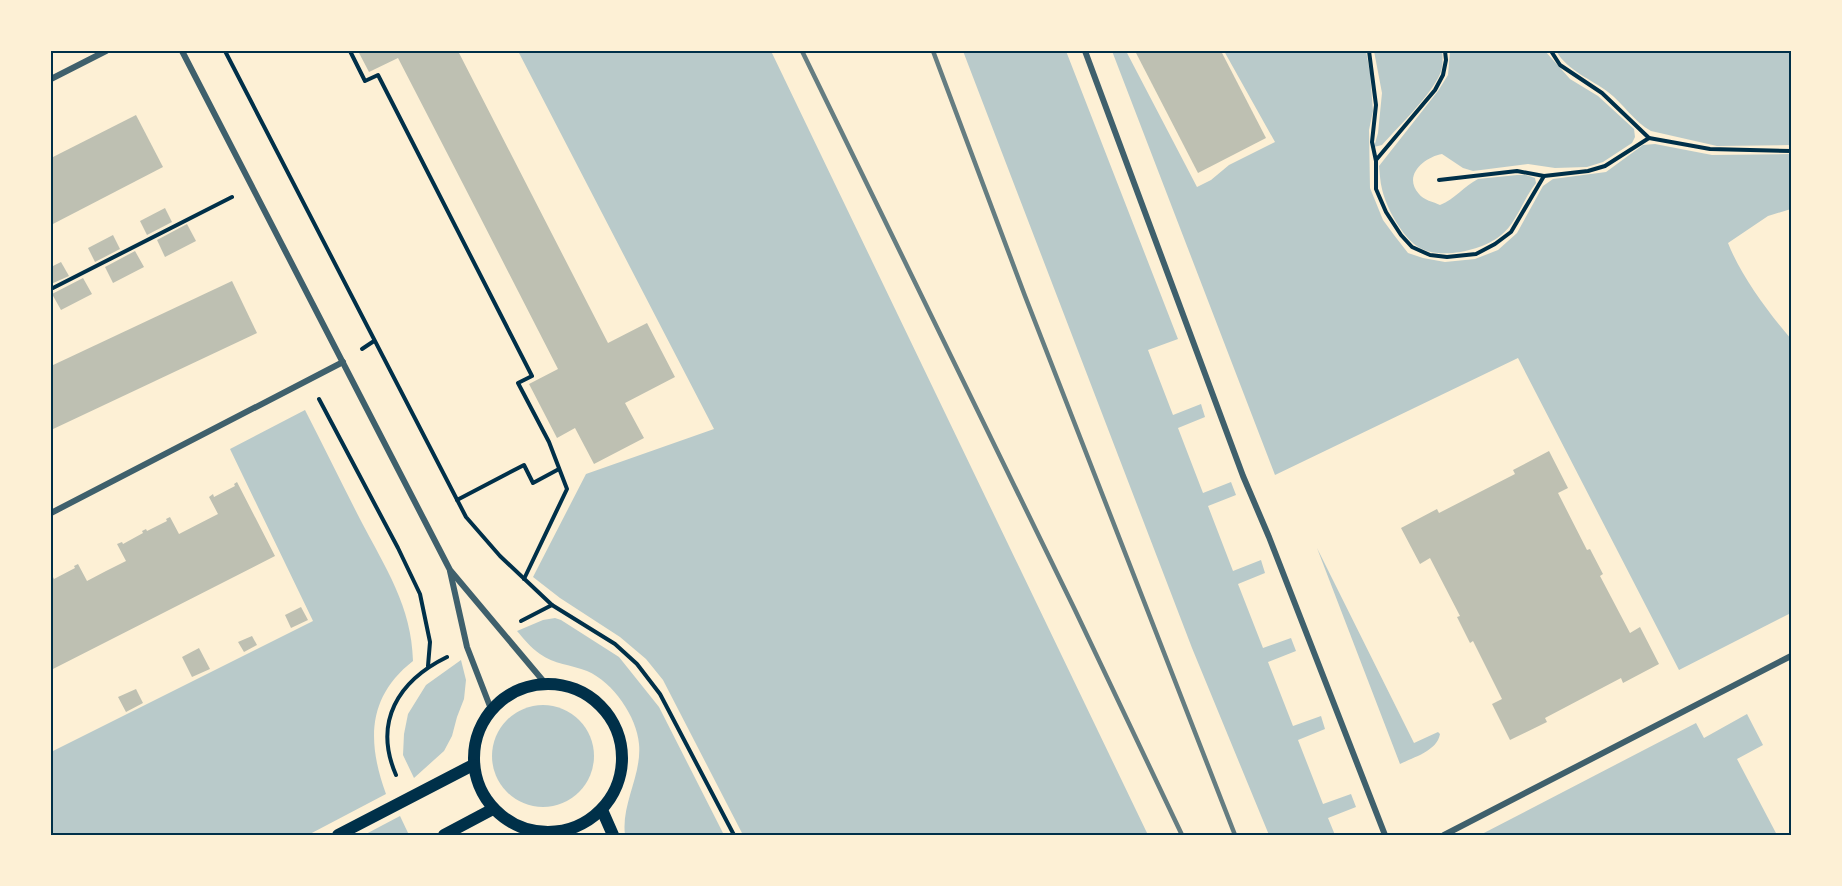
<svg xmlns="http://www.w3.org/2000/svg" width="1842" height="886" font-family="Barlow,sans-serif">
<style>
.green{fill:#b9caca}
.building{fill:#bec0b2}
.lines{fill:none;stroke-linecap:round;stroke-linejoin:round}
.path{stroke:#003049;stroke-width:4}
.minor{stroke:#3f606c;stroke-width:6}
.secondary{stroke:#003049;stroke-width:12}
.rail{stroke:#657d81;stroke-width:4.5}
.neatline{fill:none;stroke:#003049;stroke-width:2}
</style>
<rect width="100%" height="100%" fill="#fdf0d5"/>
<g class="green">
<path d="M518 51H771L1148 835H743L663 680 646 659 620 637 560 598 533 577 586 474 714 429Z"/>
<path d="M963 51H1066L1178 339 1148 350 1173 415 1201 404 1205 417 1178 428 1203 493 1231 482 1236 495 1208 506 1233 571 1261 560 1265 573 1238 584 1263 648 1291 638 1296 651 1268 662 1293 726 1321 716 1325 729 1298 740 1323 804 1351 794 1356 807 1328 818 1335 835H1269L1192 648Z"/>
<path d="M1112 51H1126L1197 187 1211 180 1229 165 1275 142 1224 51H1366L1370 73 1373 111 1369 130 1370 188 1383 220 1394 235 1408 253 1423 258 1445 262 1475 259 1498 250 1517 233 1543 186 1553 179 1606 172 1643 145 1655 144 1712 155 1791 154V209L1768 216 1728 243C1741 276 1768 312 1791 339V613L1679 670 1518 358 1275 475Z"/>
<path d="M1374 51H1442C1443 59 1443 67 1440 74 1431 95 1398 127 1382 145L1374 147 1378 133 1382 93Z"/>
<path d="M1450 51H1545L1570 79 1598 96 1634 129 1635 137 1632 143 1603 162 1587 167 1555 168 1528 164 1473 171 1463 168 1442 154C1425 157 1402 175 1419 194 1423 200 1434 202 1440 205 1455 199 1464 186 1478 179L1517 175H1526L1535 178 1536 183C1523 199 1517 223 1500 236 1481 251 1435 262 1414 244 1400 232 1386 207 1382 189 1380 182 1380 174 1379 166L1438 91 1448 75Z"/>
<path d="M1556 51H1791V145L1717 146 1651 131C1634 122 1624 104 1608 92 1591 79 1568 71 1556 51Z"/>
<path d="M305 410C324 447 342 484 361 521 385 567 412 607 413 661 367 697 367 742 386 794L308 835H51V752L313 621 230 449Z"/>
<path d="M1317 548 1414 743 1438 732 1440 734C1437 751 1414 757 1400 764Z"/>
<path d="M555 618 561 620 619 657 659 707 724 835H625C621 804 642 775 639 744 637 717 613 682 587 671 572 665 553 664 540 654 531 648 524 639 517 631L543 620Z"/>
<path d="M461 660 466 680 464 699 457 717 452 736 444 751 414 778 403 755 404 734 408 714 426 685Z"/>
<circle cx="543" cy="756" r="51"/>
<path d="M1747 714 1763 745 1737 759 1777 835H1480L1696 723 1704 738Z"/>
<path d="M400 816 409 835H364Z"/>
</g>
<g class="building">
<path d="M358 51H458L608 343 647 323 675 377 625 403 644 438 594 464 575 428 557 438 529 384 558 369 478 213 398 58 369 72Z"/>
<path d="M1135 51H1221L1266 138 1198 173Z"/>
<path d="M136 115 163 167 51 225V158Z"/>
<path d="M165 208 172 222 147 235 140 221Z"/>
<path d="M187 224 196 241 165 257 157 240Z"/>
<path d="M113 235 120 249 95 262 88 248Z"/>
<path d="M135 251 144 267 113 283 105 267Z"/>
<path d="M61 262 69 276 51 284V267Z"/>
<path d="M83 278 92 294 61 310 52 294Z"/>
<path d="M232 281 257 333 51 430V366Z"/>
<path d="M1549 451 1568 488 1558 493 1587 550 1590 549 1603 574 1600 576 1630 633 1640 627 1659 664 1623 683 1621 678 1545 718 1547 722 1510 740 1492 704 1502 699 1473 641 1470 643 1457 617 1460 616 1430 558 1420 564 1401 528 1437 509 1439 513 1515 474 1513 470Z"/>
<path d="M237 482 275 556 51 670V578L53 577 54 579 75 568 74 566 78 564 87 581 106 571 126 561 117 544 122 542 123 544 143 533 142 531 146 529 147 531 167 521 166 519 170 517 179 534 218 514 209 497 213 494 214 497 235 486 234 484Z"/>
<path d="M301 607 308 620 291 628 285 615Z"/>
<path d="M252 636 257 645 244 652 238 642Z"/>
<path d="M199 648 210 669 192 677 182 657Z"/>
<path d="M136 689 143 703 126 712 118 697Z"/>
</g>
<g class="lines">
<g class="path">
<path d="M225 51 466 517 500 556 552 605 615 644 637 664 660 694 734 835"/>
<path d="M350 51 365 81 378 75 532 376 518 383 549 442 567 489 524 579"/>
<path d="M1369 51 1376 105 1372 142 1376 161V189L1386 212 1401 235 1412 247 1430 255 1447 257 1476 254 1495 244 1511 232 1544 176 1588 171 1605 166 1649 138 1710 149 1791 151"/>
<path d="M1551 51 1560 65 1602 93 1649 138"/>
<path d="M1376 160 1435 90 1443 75 1446 60 1445 51"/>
<path d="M1439 180 1517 171 1544 176"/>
<path d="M51 289 232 197"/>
<path d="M362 349 374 341"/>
<path d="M319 399 398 548 420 594 430 642 428 666"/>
<path d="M457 500 524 465 533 483 559 469"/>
<path d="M521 621 552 605"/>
<path d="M396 775C373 722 398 681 447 657"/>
</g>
<g class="minor">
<path d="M182 51 450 570 545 683"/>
<path d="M1085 51 1243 476 1269 537 1385 835"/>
<path d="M51 79 106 51"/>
<path d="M51 513 343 362"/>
<path d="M450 571 467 647 491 709"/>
<path d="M1444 835 1791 656"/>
</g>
<g class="secondary">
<circle cx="548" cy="758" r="74"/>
<path d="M602 810 613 835"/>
<path d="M338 835 473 765"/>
<path d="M444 835 493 809"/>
</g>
<g class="rail">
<path d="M802 51 1075 610 1182 835"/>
<path d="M933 51 1025 296 1235 835"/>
</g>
</g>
<rect width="1842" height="886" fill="none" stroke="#fdf0d5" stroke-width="105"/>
<rect x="52" y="52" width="1738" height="782" class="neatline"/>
</svg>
